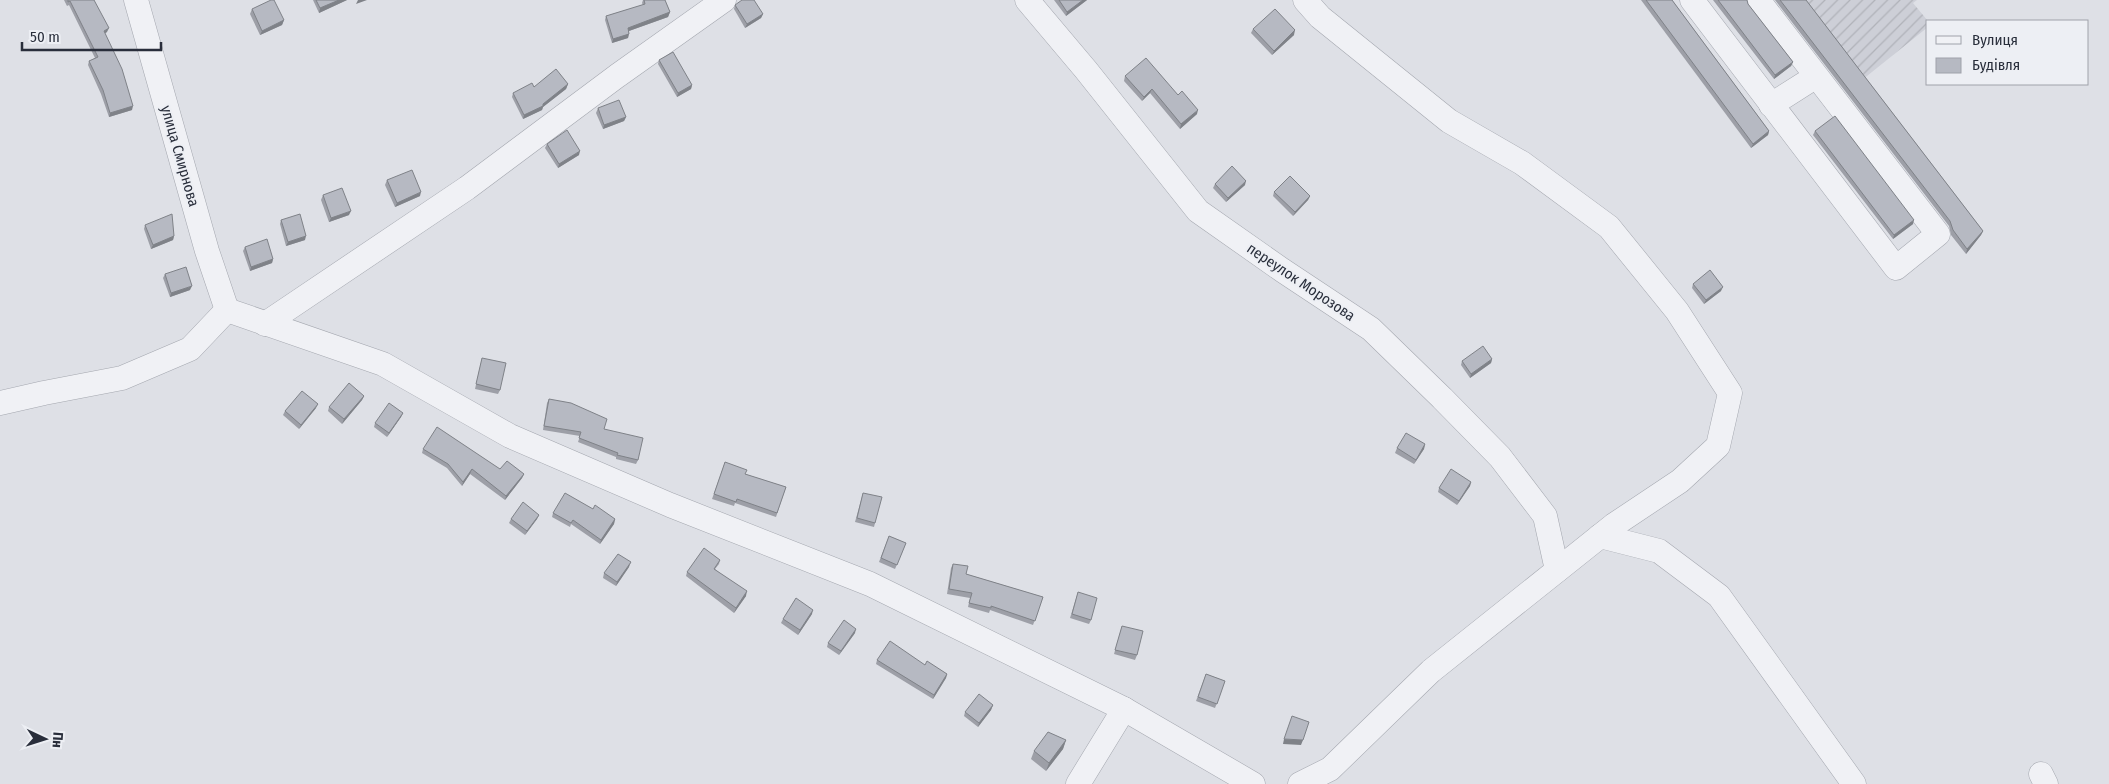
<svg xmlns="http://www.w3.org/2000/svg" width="2109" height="784" font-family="'Fira Sans Condensed',sans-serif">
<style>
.industrial{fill:url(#industrial-furrows)}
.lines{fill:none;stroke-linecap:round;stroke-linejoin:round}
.minor-casing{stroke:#a4a7af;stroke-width:25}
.minor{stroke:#f0f1f5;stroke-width:24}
.wall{fill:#9d9fa7}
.shaded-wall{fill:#7f8288}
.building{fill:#b6b9c2;stroke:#7f8288}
.labels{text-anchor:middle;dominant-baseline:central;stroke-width:4;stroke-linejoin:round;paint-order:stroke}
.street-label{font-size:15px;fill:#292e3b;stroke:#edeff4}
</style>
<defs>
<pattern id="industrial-furrows" width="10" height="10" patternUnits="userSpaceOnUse" patternTransform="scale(1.25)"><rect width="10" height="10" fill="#cdcfd7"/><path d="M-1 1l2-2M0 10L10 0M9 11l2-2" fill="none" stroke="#b0b2b9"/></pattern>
</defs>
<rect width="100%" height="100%" fill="#dee0e6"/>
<path class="industrial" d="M1803 0H1917L1913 3 1928 21V27L1862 80Z"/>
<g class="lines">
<g class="minor-casing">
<g id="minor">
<path d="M136 0 207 251 227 310"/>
<path d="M1027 0 1086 70 1198 211 1282 270 1371 329 1442 398 1500 457 1545 516 1557 570"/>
<path d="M1692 0 1896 268 1938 234 1758 0"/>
<path d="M1771 105 1815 77"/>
<path d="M227 310 383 364 510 436 670 505 870 584 1124 709 1253 784"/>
<path d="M265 324 467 188 617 76 724 0"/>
<path d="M0 403 44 393 122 378 190 349 227 310"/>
<path d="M1600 536 1659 551 1719 596 1854 784"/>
<path d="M2041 774 2046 784"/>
<path d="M1078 784 1124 709"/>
<path d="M1300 784 1330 769 1431 671 1614 525 1680 481 1718 446 1730 393 1677 311 1609 227 1522 163 1449 121 1320 17 1305 0"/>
</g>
</g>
<use href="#minor" class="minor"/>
</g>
<g class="wall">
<path d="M64 0H94L107 32 105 33 132 110 109 117 101 94 88 65 89 61 95 58 69 5 67 6Z"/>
<path d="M313 0H347L319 13Z"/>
<path d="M643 0H665L670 12 668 17 629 31 628 38 612 43 605 20 606 16 643 5 642 3Z"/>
<path d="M1054 0H1087L1066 16Z"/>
<path d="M1641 0H1672L1769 131 1768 135 1751 148Z"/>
<path d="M1713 0H1747L1748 4 1793 62 1791 66 1774 79Z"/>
<path d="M1775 0H1806L1983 231 1981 235 1966 254 1951 235 1949 226Z"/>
<path d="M735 5 763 14 761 18 745 28 734 9Z"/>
<path d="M252 9 284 20 282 25 260 35 250 14Z"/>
<path d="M1253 29 1294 35 1272 55 1251 33Z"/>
<path d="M659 60 692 85 691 89 677 97 658 64Z"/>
<path d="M1125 76 1178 95 1197 114 1180 129 1150 93 1142 101 1124 81Z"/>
<path d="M568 84 566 89 543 107 542 110 523 119 512 97 513 93 534 87Z"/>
<path d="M598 108 626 117 624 121 603 129 596 113Z"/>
<path d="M1815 131 1913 224 1893 239 1813 135Z"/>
<path d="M547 144 579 155 558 168 545 148Z"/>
<path d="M387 180 420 196 395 207 385 185Z"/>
<path d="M1215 184 1245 185 1226 202 1213 188Z"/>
<path d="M1274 192 1310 196 1308 200 1293 216 1273 196Z"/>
<path d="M323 195 349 215 329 222 321 200Z"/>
<path d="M281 220 305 240 286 246 280 224Z"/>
<path d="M145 225 174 236 173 240 151 249 144 229Z"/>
<path d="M245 247 273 259 272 263 250 271 243 251Z"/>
<path d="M165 274 190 290 170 297 163 278Z"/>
<path d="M1693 284 1721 291 1704 304 1692 288Z"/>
<path d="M482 358 500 390 498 394 475 389Z"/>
<path d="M1492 359 1491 363 1470 378 1461 365 1462 361Z"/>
<path d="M364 396 362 400 342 424 328 411 329 407Z"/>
<path d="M549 399 604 429 638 460 636 464 616 459V457L578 442 580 436 543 430 547 403Z"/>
<path d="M316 408 299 429 283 415 285 411Z"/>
<path d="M403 413 401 417 387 437 374 427 375 423Z"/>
<path d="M1425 444 1424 449 1414 464 1395 453 1397 448Z"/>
<path d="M423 449 500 469 524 474 522 478 505 500 470 474 462 486 447 468 422 453Z"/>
<path d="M725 462 745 474 786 487 776 517 735 503 734 506 712 499Z"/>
<path d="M1471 482 1470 486 1457 505 1438 492 1439 488Z"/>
<path d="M863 493 875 523 874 527 855 522Z"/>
<path d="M593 509 615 519 614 524 600 544 571 524 570 527 552 517 553 513Z"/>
<path d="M539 515 537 519 525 535 509 523 511 519Z"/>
<path d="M889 536 906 543 895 569 879 562Z"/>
<path d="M720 560 719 564 715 569 746 596 734 613 686 576 687 572Z"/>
<path d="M953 564 966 574 1043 597 1033 625 990 610 989 613 968 607 970 598 947 594 951 568Z"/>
<path d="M629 567 616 586 603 578 604 573Z"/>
<path d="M1078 592 1091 620 1089 624 1070 618Z"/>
<path d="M812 614 798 635 781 623 783 619Z"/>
<path d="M1122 626 1137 655 1135 660 1114 654Z"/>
<path d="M855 633 839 655 827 647 828 643Z"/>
<path d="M877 660 925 665 947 674 946 678 933 699 876 664Z"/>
<path d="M1206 674 1225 681 1215 708 1196 701Z"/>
<path d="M993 705 991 710 978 727 964 716 965 712Z"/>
<path d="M1066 740 1063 749 1046 771 1031 759 1034 751Z"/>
</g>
<g class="shaded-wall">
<path d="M339 0H347L319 13 320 8Z"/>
<path d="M358 0H367L356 4Z"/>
<path d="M1083 0H1087L1066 16 1067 12Z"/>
<path d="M670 12 668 17 626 32 628 28Z"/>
<path d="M763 14 761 18 745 28 747 24Z"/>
<path d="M284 20 282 25 260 35 262 31Z"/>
<path d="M109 28 107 32 102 35 104 31Z"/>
<path d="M1295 30 1294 35 1272 55 1274 51Z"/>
<path d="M629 34 628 38 612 43 613 39Z"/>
<path d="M1793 62 1791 66 1774 79 1775 75Z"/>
<path d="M568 84 566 89 543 107 542 110 523 119 524 115 543 104Z"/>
<path d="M692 85 691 89 677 97 678 93Z"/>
<path d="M1152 89 1150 93 1142 101 1144 97Z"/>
<path d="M133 106 132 110 109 117 110 113Z"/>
<path d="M1198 110 1197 114 1180 129 1181 124Z"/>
<path d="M626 117 624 121 603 129 604 125Z"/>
<path d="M1769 131 1768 135 1751 148 1753 144Z"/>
<path d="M580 151 579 155 558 168 559 164Z"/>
<path d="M1246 181 1245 185 1226 202 1228 198Z"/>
<path d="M421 192 420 196 395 207 397 203Z"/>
<path d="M1310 196 1308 200 1293 216 1295 212Z"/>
<path d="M351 211 349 215 329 222 331 218Z"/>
<path d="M1914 220 1913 224 1893 239 1894 235Z"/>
<path d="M1983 231 1981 235 1966 254 1967 249Z"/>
<path d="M174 236 173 240 151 249 153 245Z"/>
<path d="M306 236 305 240 286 246 288 242Z"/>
<path d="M273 259 272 263 250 271 251 267Z"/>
<path d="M192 286 190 290 170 297 171 293Z"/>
<path d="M1723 287 1721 291 1704 304 1706 300Z"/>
<path d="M1492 359 1491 363 1470 378 1471 374Z"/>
<path d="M364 396 362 400 342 424 344 419Z"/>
<path d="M318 404 316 408 299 429 301 425Z"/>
<path d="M403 413 401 417 387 437 389 433Z"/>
<path d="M1425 444 1424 449 1414 464 1416 460Z"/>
<path d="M472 469 470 474 462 486 463 482Z"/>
<path d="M524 474 522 478 505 500 506 496Z"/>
<path d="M1471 482 1470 486 1457 505 1459 501Z"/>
<path d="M539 515 537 519 525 535 527 531Z"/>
<path d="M615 519 614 524 600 544 601 540Z"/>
<path d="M631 562 629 567 616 586 617 582Z"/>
<path d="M747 591 746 596 734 613 736 608Z"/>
<path d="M813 610 812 614 798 635 800 630Z"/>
<path d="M856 629 855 633 839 655 841 651Z"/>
<path d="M947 674 946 678 933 699 934 695Z"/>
<path d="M993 705 991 710 978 727 979 723Z"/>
<path d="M1284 739 1303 740 1301 745 1283 744Z"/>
<path d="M1066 740 1063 749 1046 771 1049 763Z"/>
</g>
<g class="building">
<path d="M68 0H94L109 28 104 31 122 69 133 106 110 113 103 90 89 61 98 57 70 1 68 2Z"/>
<path d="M271 0H274L284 20 262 31 252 9Z"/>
<path d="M316 0H339L320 8Z"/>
<path d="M644 0H665L670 12 628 28 629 34 613 39 606 16 645 4Z"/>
<path d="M742 0H754L763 14 747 24 735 5Z"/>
<path d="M1059 0H1083L1067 12Z"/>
<path d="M1646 0H1672L1769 131 1753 144Z"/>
<path d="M1718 0H1747L1748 4 1793 62 1775 75Z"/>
<path d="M1780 0H1806L1983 231 1967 249 1953 230 1950 221Z"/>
<path d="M1275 9 1295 30 1274 51 1253 29Z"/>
<path d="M673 52 692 85 678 93 659 60Z"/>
<path d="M1146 58 1178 95 1182 91 1198 110 1181 124 1152 89 1144 97 1125 76Z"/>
<path d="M556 69 568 84 543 104V106L524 115 513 93 532 83 534 87Z"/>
<path d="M619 100 626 117 604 125 598 108Z"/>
<path d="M1835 116 1914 220 1894 235 1815 131Z"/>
<path d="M567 130 580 151 559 164 547 144Z"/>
<path d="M1232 166 1246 181 1228 198 1215 184Z"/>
<path d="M412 170 421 192 397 203 387 180Z"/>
<path d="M1290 176 1310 196 1295 212 1274 192Z"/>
<path d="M342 188 351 211 331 218 323 195Z"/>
<path d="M172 214 174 236 153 245 145 225Z"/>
<path d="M300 214 306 236 288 242 281 220Z"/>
<path d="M267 239 273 259 251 267 245 247Z"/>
<path d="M186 267 192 286 171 293 165 274Z"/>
<path d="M1710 270 1723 287 1706 300 1693 284Z"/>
<path d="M1483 346 1492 359 1471 374 1462 361Z"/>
<path d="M482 358 506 363 500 390 476 384Z"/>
<path d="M349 383 364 396 344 419 329 407Z"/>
<path d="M302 391 318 404 301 425 285 411Z"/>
<path d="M549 399 571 403 607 419 604 429 643 438 638 460 617 455 618 453 579 438 581 432 544 426Z"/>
<path d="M389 403 403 413 389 433 375 423Z"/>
<path d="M437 427 500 469 507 461 524 474 506 496 472 469 463 482 448 464 423 449Z"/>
<path d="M1406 433 1425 444 1416 460 1397 448Z"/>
<path d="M725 462 747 470 745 474 786 487 777 513 737 499 736 502 714 494Z"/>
<path d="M1451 469 1471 482 1459 501 1439 488Z"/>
<path d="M565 493 593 509 595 505 615 519 601 540 573 520 571 523 553 513Z"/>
<path d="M863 493 882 497 875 523 857 518Z"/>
<path d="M523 502 539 515 527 531 511 519Z"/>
<path d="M889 536 906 543 897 565 881 558Z"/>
<path d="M704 548 720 560 714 569 747 591 736 608 687 572Z"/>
<path d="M618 554 631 562 617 582 604 573Z"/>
<path d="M953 564 968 566 966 574 1043 597 1035 621 991 606V608L969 603 972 593 949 589Z"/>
<path d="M1078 592 1097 598 1091 620 1072 614Z"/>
<path d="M796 598 813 610 800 630 783 619Z"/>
<path d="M844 620 856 629 841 651 828 643Z"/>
<path d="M1122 626 1143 631 1137 655 1115 650Z"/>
<path d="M890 641 925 665 927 661 947 674 934 695 877 660Z"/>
<path d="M1206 674 1225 681 1217 704 1198 697Z"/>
<path d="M979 694 993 705 979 723 965 712Z"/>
<path d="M1292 716 1309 722 1303 740 1284 739Z"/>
<path d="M1048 732 1066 740 1049 763 1034 751Z"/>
</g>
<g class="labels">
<g class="street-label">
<text transform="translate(180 156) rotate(74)">улица Смирнова</text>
<text transform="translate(1301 282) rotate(34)">переулок Морозова</text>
</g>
</g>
<rect x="1926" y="20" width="162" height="65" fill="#edeff4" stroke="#9fa2aa"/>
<rect x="1936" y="36" width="25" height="8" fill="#f0f1f5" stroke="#9fa2aa"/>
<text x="1972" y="45" font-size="15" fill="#292e3b">Вулиця</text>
<rect x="1936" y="58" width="25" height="15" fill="#b6b9c2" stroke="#9fa2aa"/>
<text x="1972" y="70" font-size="15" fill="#292e3b">Будівля</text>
<g transform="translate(45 739) rotate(94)" stroke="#edeff4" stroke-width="4" paint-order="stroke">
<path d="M0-4L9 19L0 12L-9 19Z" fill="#292e3b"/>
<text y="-8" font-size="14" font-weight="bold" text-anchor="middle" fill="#292e3b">Пн</text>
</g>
<path d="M22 42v8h139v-8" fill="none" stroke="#292e3b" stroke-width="2.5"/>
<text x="30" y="42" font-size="15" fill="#292e3b" stroke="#edeff4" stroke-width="4" paint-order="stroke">50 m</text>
</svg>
